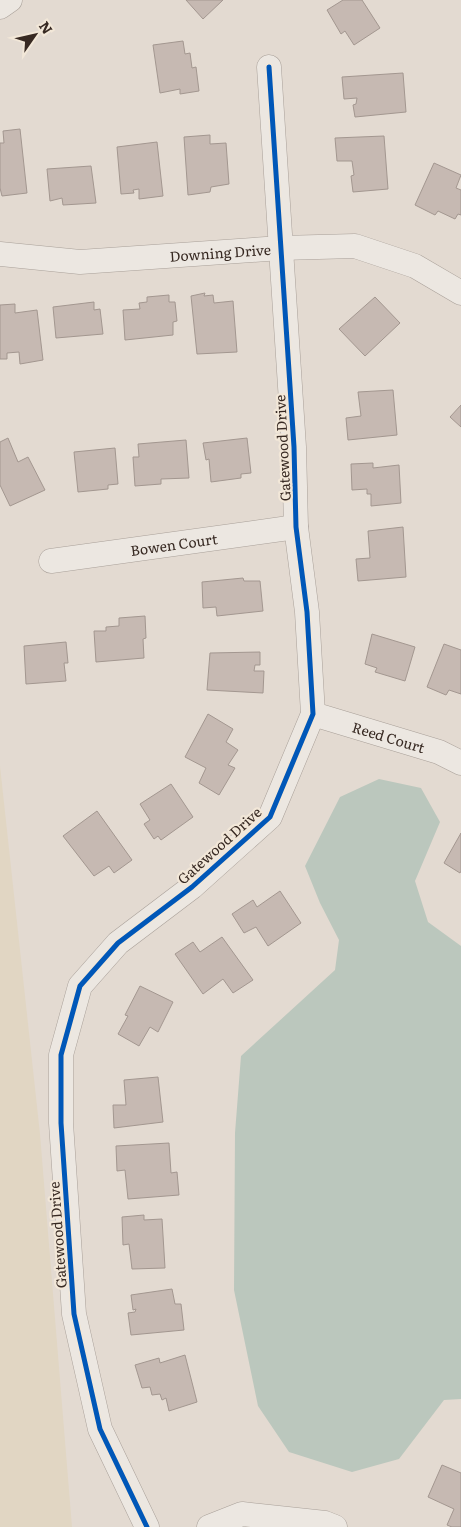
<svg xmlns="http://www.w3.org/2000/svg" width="461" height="1527" font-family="Literata,serif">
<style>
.farmland{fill:#e1d6c3}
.water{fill:#bbc7bd}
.building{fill:#c6b9b2;stroke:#a39790}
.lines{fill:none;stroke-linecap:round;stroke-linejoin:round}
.minor-casing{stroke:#a9a099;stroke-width:25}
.minor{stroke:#ece7e1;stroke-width:24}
.cycleway-casing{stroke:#f2e7d8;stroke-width:8}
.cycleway{stroke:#0057b8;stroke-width:5}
.labels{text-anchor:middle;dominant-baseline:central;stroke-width:4.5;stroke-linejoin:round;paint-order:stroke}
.street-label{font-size:14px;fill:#372922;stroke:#f2e7d8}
</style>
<rect width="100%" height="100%" fill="#e3dad1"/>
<path class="farmland" d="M0 766 40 1134 72 1527H0Z"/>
<path class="water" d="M379 779 421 788 440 822 415 881 428 922 461 946V1399L444 1400 399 1459 352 1472 289 1452 258 1406 234 1290 235 1133 241 1056 335 970 339 940 320 903 305 866 340 797Z"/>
<g class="building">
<path d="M186 0H223L203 19Z"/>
<path d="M343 0H362L380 28 354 45 345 31 341 34 327 10Z"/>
<path d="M183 41 185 54 190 53 192 68 196 67 199 91 180 94V89L160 93 153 45Z"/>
<path d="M403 73 406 112 355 117 353 105 356 104 357 98 344 99 342 77Z"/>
<path d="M20 129 27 193 2 196 0 188V143H4L3 131Z"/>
<path d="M210 135V144L226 143 229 184 211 187 210 192 188 195 184 137Z"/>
<path d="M384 136 388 189 353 192 351 176 354 175 352 161H337L335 138Z"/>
<path d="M157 142 163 196 139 199V189L133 190 134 193 121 194 117 147Z"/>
<path d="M434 163 461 175 456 188 461 190V215L458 214 455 219 438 211 435 215 415 205Z"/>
<path d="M91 166 96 203 63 205 62 198 50 201 47 169Z"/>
<path d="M205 293 204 296 213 295 214 303 233 301 237 352 197 354 191 296Z"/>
<path d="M169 295V302H175L177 321 173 322V335L125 340 123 310 140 309 139 303 147 302V297Z"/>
<path d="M375 297 400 323 365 356 339 329Z"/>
<path d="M94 302V310L100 309 103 334 56 338 53 307Z"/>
<path d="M15 304V313L37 310 43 360 20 364 19 352 7 353V359H0V305Z"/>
<path d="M393 390 397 435 348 440 346 418 361 416 358 392Z"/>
<path d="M461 405V427L450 417Z"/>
<path d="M8 438 18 462 28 457 45 490 10 506 0 485V442Z"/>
<path d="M247 438 251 473 241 474V478L211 482 209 459 206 460 203 443Z"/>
<path d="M186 440 189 478 161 479V484L135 486 133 457H139L138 444Z"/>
<path d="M115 448 118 484 108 485V489L78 492 74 452Z"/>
<path d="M373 463V468L399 465 401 503 371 506V494H367V489L352 490 351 464Z"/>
<path d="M403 527 406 577 358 581 356 559 370 558 368 531Z"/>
<path d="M243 578 244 581H260L263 611 217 616 216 607 203 608 202 582Z"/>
<path d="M145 616 146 638 143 639 144 658 96 662 94 631H106V627L119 626V618Z"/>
<path d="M372 634 415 647 405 681 375 672 377 668 365 664Z"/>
<path d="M66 642 68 663H64L66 681 26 684 24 646Z"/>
<path d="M444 644 461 650V694L449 690 446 695 427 687Z"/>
<path d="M260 652V665H255L254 671H264L263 693 207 690 210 653Z"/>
<path d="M208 714 233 729 226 742 238 750 228 765 235 768 219 795 199 783 206 768 185 757Z"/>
<path d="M171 784 193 817 161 840 158 836 154 839 144 824 150 820 140 804Z"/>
<path d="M97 811 132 860 114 873 109 866 94 876 63 836Z"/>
<path d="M461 833V871L460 873 444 863Z"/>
<path d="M280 891 301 923 268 946 256 927 244 933 232 914 253 900 257 907Z"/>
<path d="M222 937 253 980 233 993 223 979 203 994 175 954 193 942 200 952Z"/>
<path d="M140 986 173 1002 158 1032 150 1027 139 1046 118 1034 128 1016 125 1015Z"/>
<path d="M158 1077 163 1122 114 1128 113 1105H126L124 1080Z"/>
<path d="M169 1143 171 1173 177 1172 179 1195 128 1199 125 1170 117 1171 116 1146Z"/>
<path d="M144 1215V1220L162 1219 165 1268 132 1269 129 1244 123 1245 122 1217Z"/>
<path d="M172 1289 175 1304H181L184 1330 131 1335 128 1313 135 1312 136 1309 133 1310 131 1295Z"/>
<path d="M185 1355 197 1402 169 1411 166 1398 162 1400 160 1394 152 1395 150 1387 142 1388 135 1365 159 1358 160 1363Z"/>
<path d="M442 1465 461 1473V1527H452L447 1525 454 1509 428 1497Z"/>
</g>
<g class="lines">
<g class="minor-casing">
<g id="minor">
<path d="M0 7 10 0"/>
<path id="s1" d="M0 254 80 262 281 248 355 246 415 266 461 293"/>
<path id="s2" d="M51 561 296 527"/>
<path id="s3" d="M313 714 439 752 461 763"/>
<path d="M147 1527 100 1429 74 1314 61 1123V1055L80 986 118 943 192 887 270 817 313 714 307 612 296 527 294 447 269 67"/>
<path d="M209 1527 242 1514 325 1523 335 1527"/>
</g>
</g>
<use href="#minor" class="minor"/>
<g class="cycleway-casing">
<path id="cycleway" d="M147 1527 100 1429 74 1314 61 1123V1055L80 986 118 943 192 887 270 817 313 714 307 612 296 527 294 447 269 67"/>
</g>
<use href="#cycleway" class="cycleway"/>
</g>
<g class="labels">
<g class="street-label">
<text stroke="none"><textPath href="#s1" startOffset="221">Downing Drive</textPath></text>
<text transform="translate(282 448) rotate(-93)">Gatewood Drive</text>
<text stroke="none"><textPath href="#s2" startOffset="124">Bowen Court</textPath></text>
<text stroke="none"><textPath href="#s3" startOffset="79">Reed Court</textPath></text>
<text transform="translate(219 845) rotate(-42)">Gatewood Drive</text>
<text transform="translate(57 1235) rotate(-94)">Gatewood Drive</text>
</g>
</g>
<g transform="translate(35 35) rotate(56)" stroke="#f2e7d8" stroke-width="4" paint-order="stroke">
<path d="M0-4L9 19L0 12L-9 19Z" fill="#372922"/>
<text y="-8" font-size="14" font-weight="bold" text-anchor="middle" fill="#372922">N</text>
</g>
</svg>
